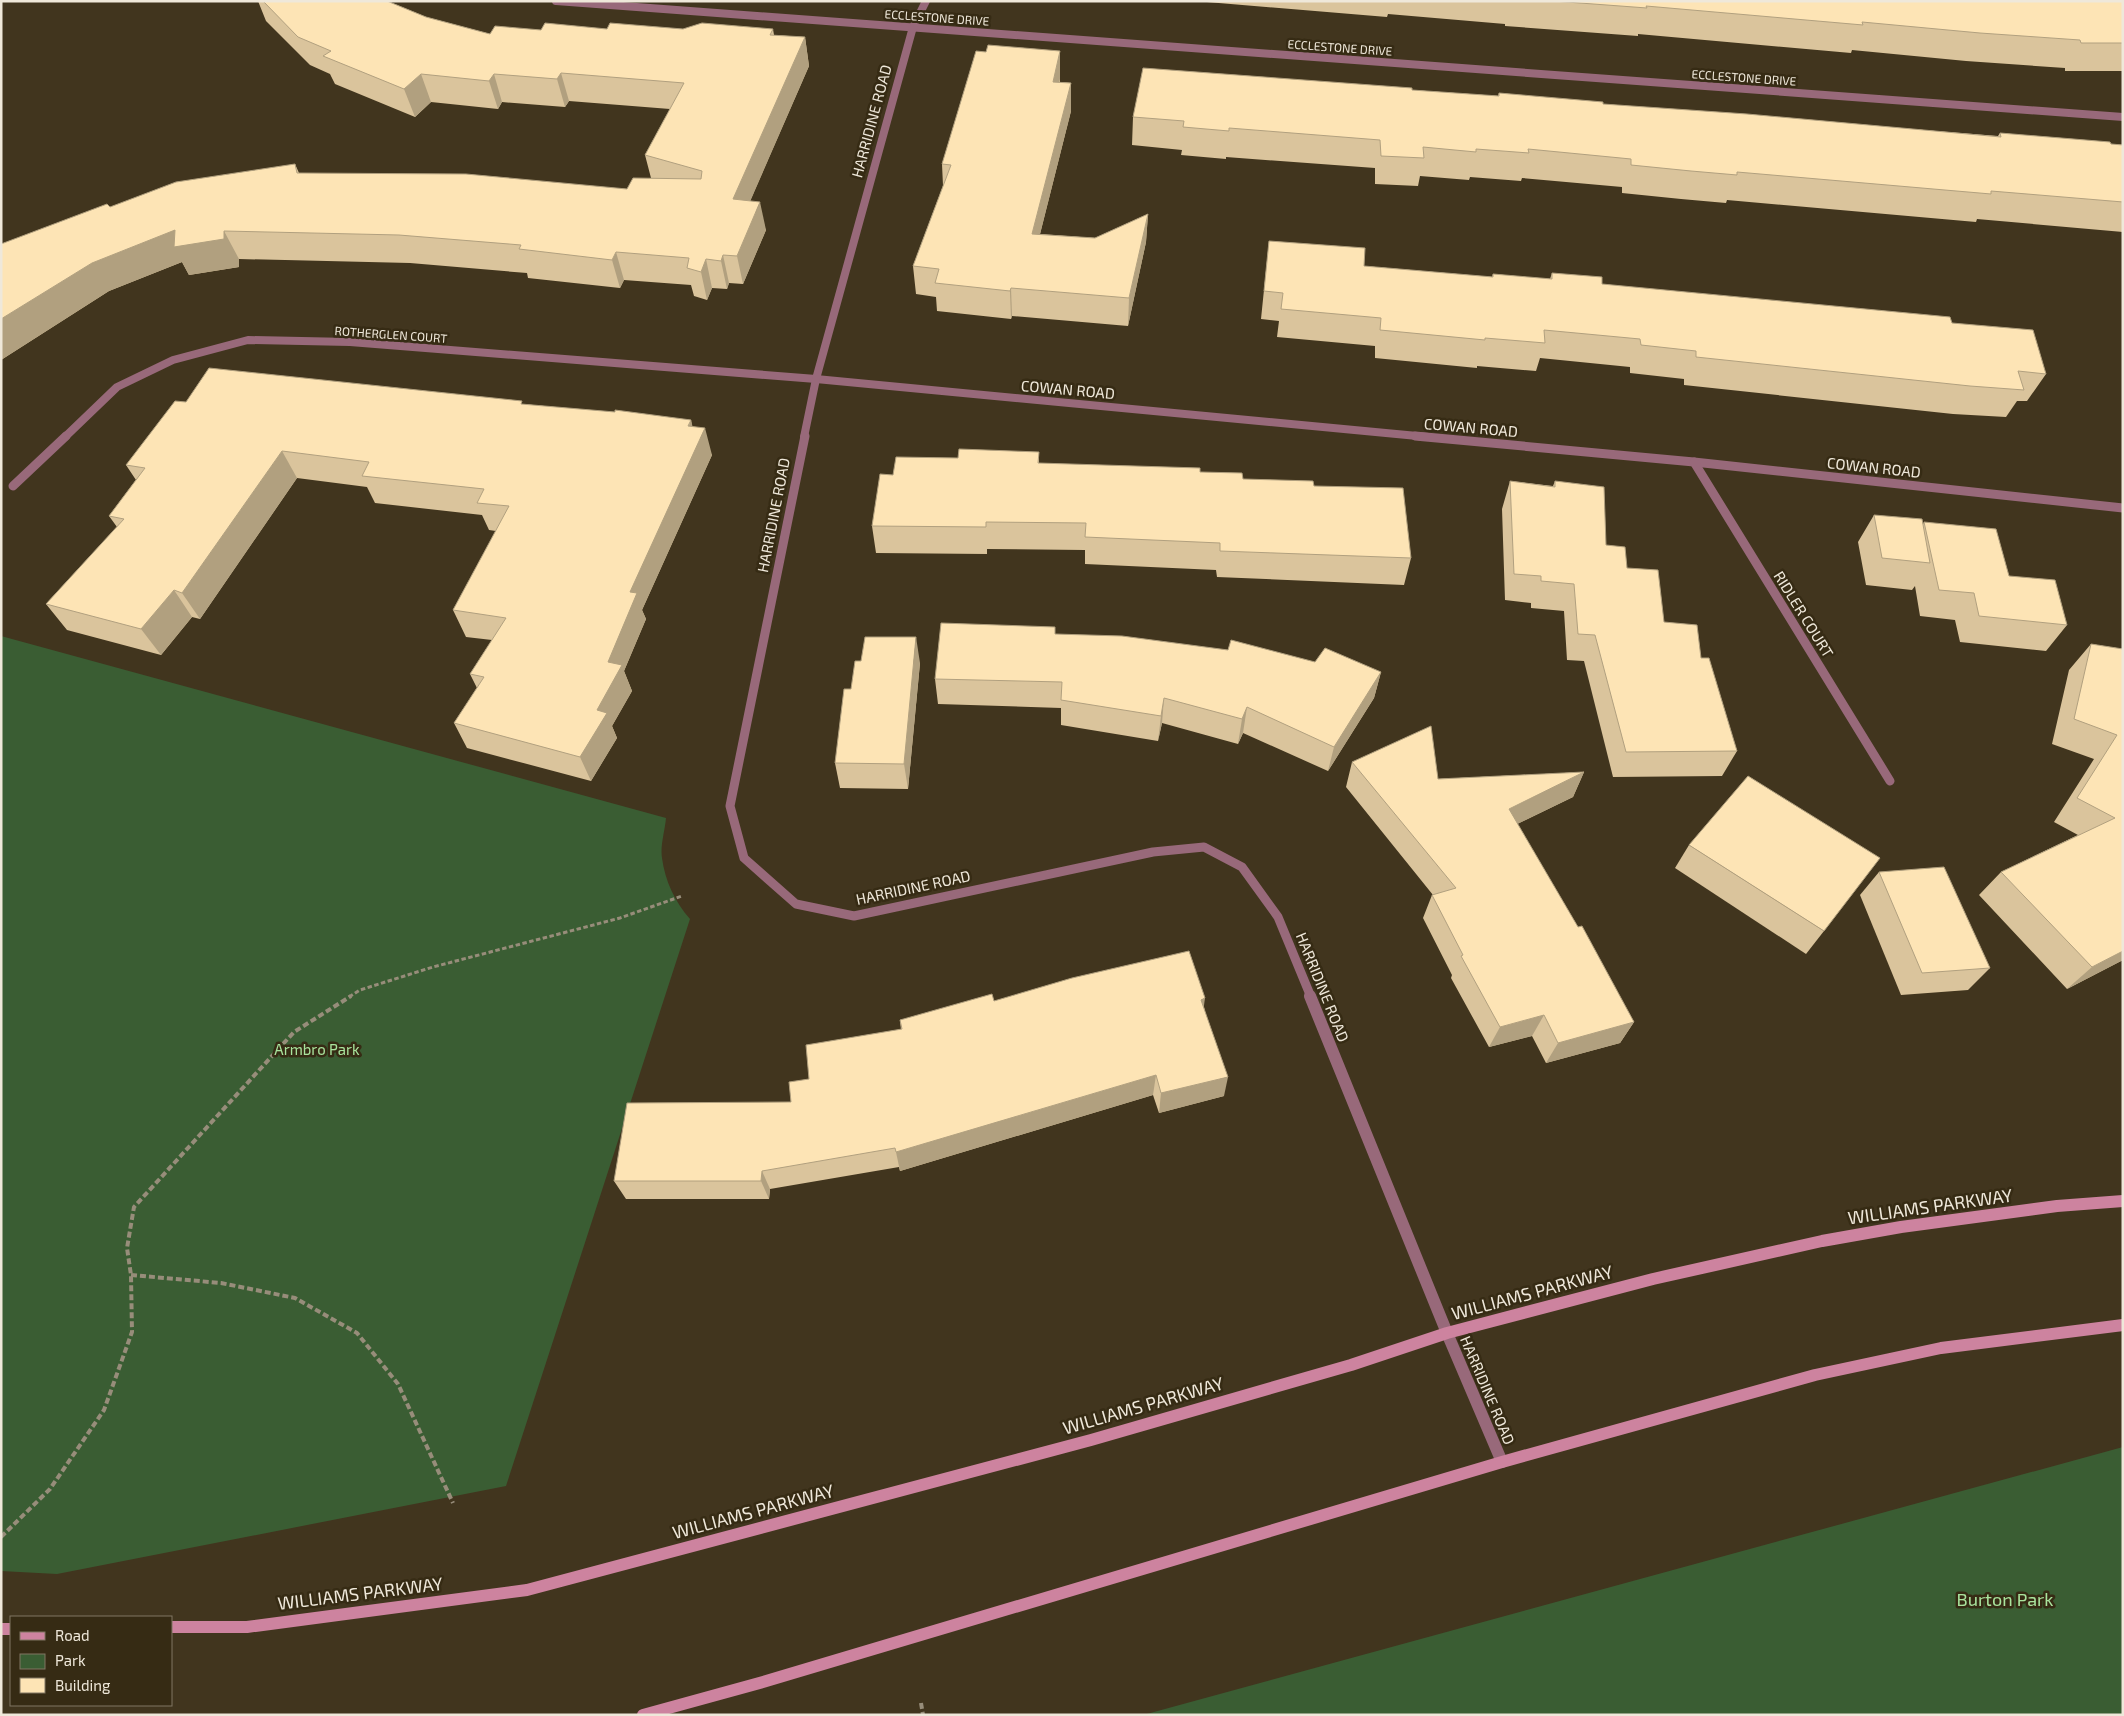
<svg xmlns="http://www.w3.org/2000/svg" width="2124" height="1716" font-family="'Exo 2',sans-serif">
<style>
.green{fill:#3a5d33}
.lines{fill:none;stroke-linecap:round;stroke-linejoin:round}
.path-far1{stroke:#978d7a;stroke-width:3;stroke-dasharray:4.5 2.5;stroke-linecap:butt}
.path{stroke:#978d7a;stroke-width:4;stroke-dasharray:6 3;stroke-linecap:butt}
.minor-far2{stroke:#98697a;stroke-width:8}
.minor-far1{stroke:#98697a;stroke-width:9}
.minor{stroke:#98697a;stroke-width:12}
.secondary{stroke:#cd839f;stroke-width:12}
.wall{fill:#dac49c}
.shaded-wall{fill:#b1a07f}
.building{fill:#fde4b5;stroke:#b1a07f}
.labels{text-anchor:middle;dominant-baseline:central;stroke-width:5;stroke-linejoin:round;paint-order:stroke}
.far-street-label{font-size:12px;fill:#efe8da;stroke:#362b14}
.street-label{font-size:15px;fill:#efe8da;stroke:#362b14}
.park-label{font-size:15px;fill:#a9e49d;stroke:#362b14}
.near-street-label{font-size:18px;fill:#efe8da;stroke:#362b14}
.near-park-label{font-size:18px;fill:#a9e49d;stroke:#362b14}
</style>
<rect width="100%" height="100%" fill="#41351e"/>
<g class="green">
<path d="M1 636 666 818C665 830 660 846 662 858 665 881 675 902 690 919L506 1486 57 1574 1 1571Z"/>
<path d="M2123 1447V1715H1143Z"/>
</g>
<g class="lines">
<path class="path-far1" d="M349 997 360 990 433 967 620 918 682 896"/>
<g class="path">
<path d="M131 1275 221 1283 295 1298 357 1333 398 1384 453 1503"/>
<path d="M1 1537 50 1489 104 1410 132 1332 131 1275 127 1248 134 1207 294 1032 351 996"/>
<path d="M921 1703 923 1715"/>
</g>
<g class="minor-far2">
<path d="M556 1 2123 117"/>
<path d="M65 437 117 387 173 360 248 340 350 342 816 379 1428 437"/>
<path d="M804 437 816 379 913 27 926 1"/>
</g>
<g class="minor-far1">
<path d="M805 436 730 806 744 858 796 904 854 916 1153 852 1204 847 1242 867 1278 917 1311 997"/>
<path d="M1415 436 1694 462 2123 508"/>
<path d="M1694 462 1890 781"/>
<path d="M13 486 66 436"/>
</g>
<path class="minor" d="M1310 996 1447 1333 1502 1462"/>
<g class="secondary">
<path d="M171 1627H247L527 1590 1091 1440 1351 1365 1447 1333 1653 1279 1822 1241 1901 1227 2057 1206 2123 1201"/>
<path d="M1 1629H11"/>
<path d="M643 1715 763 1682 1502 1462 1815 1375 1941 1348 2123 1325"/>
</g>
</g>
<g class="wall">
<path d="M258 1H387L426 17 490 34 541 30 683 29H773L774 35 805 37 809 66 750 201 766 230 743 284 729 283 727 289 712 288 707 300 694 296 691 285 624 280 620 288 528 278 527 273 410 263 239 259V267L189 275 182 262 109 291 1 360V244L110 207 295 164 299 173 627 189 651 178 645 155 670 109 569 101 565 107 502 102 498 109 431 102 415 117 335 84 330 74 310 65 266 21Z"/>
<path d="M1195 1H2123V71H2065V68L1966 61 1852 50 1851 53 1638 34V36L1505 26V24L1388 14 1387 17Z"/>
<path d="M1060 51V82L1071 83V111L1040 234 1095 238 1148 214 1146 242 1128 326 1012 316 1011 319 937 311 936 297 916 294 913 266 943 186 942 164 986 52Z"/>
<path d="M1412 90 1498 96 1499 93 1603 104 1998 136 2000 133 2123 145V232L1977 219 1976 222 1727 200 1726 203 1681 199 1622 193V187L1522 178 1521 181 1470 177 1469 180 1420 176 1418 186 1375 184V168L1226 157V159L1181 155 1182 150 1132 145 1133 117Z"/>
<path d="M1269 241 1364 266 1492 277 1493 274 1550 279 1552 273 1602 284 1952 323 2046 374 2027 401H2017L2006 417 1953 414 1684 385V379L1630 373V367L1540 358 1536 371 1477 366V368L1375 358V346L1277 337 1279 321 1261 319Z"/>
<path d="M523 404 691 420 692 426 712 455 642 610 646 619 624 671 632 691 612 726 617 738 591 781 467 748 454 723 477 688 470 674 492 640 466 637 453 610 496 531 489 530 482 515 375 503 367 487 297 478 200 619 192 617 161 655 67 630 46 604 117 527 109 516 136 480 126 465Z"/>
<path d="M1039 452V463L1200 472 1243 479 1314 486 1411 558 1404 585 1217 577 1216 570 1085 564V550L987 549V554L876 553 872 526 893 475 958 458Z"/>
<path d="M1510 481 1553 486 1555 481 1606 545 1627 568 1664 622 1701 658 1737 751 1722 776 1613 777 1584 661 1567 660 1564 611 1531 608V603L1505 600 1502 509Z"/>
<path d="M1874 515 1923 524 1924 522 2009 576 2067 625 2046 651 1960 642 1955 620 1920 616 1915 586 1912 590 1866 585 1858 542Z"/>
<path d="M1055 634 1315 662 1381 672 1374 698 1328 771 1243 733 1238 744 1162 723 1158 741 1061 725V708L938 704 935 679Z"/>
<path d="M2091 644 2123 649V960L2067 989 1979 895 2001 872 2078 835 2054 822 2094 759 2052 744 2069 670Z"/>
<path d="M861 661 920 663 908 789 840 788 835 763 851 689Z"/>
<path d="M1352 762 1438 779 1584 772 1573 797 1517 824 1634 1022 1620 1043 1546 1063 1532 1036 1489 1047 1451 978 1452 975 1423 918 1432 895H1433L1346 787Z"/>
<path d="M1689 845 1824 931 1806 954 1675 868Z"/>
<path d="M1879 872 1990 968 1968 990 1901 995 1860 895Z"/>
<path d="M994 1001 1204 1007 1224 1096 1159 1113 1153 1095 900 1171 899 1167 770 1189 769 1199H626L614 1181 791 1102 809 1079 901 1030 900 1020Z"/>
</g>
<g class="shaded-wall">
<path d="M805 37 809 66 739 227 733 199Z"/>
<path d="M1060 51V79L1053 110V82Z"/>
<path d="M561 73 569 101 565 107 557 79Z"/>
<path d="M421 74 431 102 415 117 404 89Z"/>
<path d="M494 74 502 102 498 109 489 81Z"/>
<path d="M1071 83V111L1033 262 1032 234Z"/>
<path d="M760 202 766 230 743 284 737 256Z"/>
<path d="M1148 214 1146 242 1128 326 1129 298Z"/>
<path d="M175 230 224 231 239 259V267L189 275 182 262 109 291 1 360V319L92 263Z"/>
<path d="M616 252 624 280 620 288 612 260Z"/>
<path d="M723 255 729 283 727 289 721 261Z"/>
<path d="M706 259 712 288 707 300 701 272Z"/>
<path d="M1011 288 1012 316 1011 319 1010 291Z"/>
<path d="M691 420 697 445 705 428 712 455 642 610 646 619 624 671 632 691 612 726 617 738 591 781 580 757 597 710 608 662 630 592Z"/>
<path d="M282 451 297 478 200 619 182 593Z"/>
<path d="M174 590 192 617 161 655 141 629Z"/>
<path d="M916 637 920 663 908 789 904 764Z"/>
<path d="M1381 672 1374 698 1328 771 1334 747Z"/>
<path d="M1164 698 1162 723 1158 741 1161 716Z"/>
<path d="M1247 707 1243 733 1238 744 1242 719Z"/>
<path d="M1584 772 1573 797 1499 833 1509 809Z"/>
<path d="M2123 951V960L2067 989 2092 967Z"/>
<path d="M1205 998 1202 1020 1201 1000Z"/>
<path d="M1544 1015 1532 1036 1489 1047 1500 1027Z"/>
<path d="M1634 1022 1620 1043 1546 1063 1558 1043Z"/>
<path d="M1156 1075 1153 1095 900 1171 896 1152Z"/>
<path d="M1228 1077 1224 1096 1159 1113 1161 1093Z"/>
<path d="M762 1171 770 1189 769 1199 761 1181Z"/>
</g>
<g class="building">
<path d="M263 1H387L426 17 490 34 495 26 541 30 545 23 607 29 610 23 683 29 702 23 773 29 770 35 805 37 733 199 760 202 737 256 723 255 721 261 706 259 701 272 687 268 689 258 616 252 612 260 519 249 521 245 399 235 224 231V239L174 247 175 230 92 263 1 319V244L107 204 110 207 176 182 295 164 297 173 466 174 627 189 633 178 701 179 702 171 645 155 684 83 561 73 557 79 494 74 489 81 421 74 404 89 323 56 331 51 298 37Z"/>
<path d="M1553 1H2123V43H2081L2080 40 1980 33 1862 22 1863 25 1646 6 1647 8Z"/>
<path d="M988 45 1060 51 1053 82 1071 83 1032 234 1095 238 1148 214 1129 298 1011 288 1010 291 935 283 939 269 913 266 951 165 942 164 976 51 986 52Z"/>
<path d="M1143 68 1358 84 1412 88V90L1499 96V93L1603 102V104L1747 114 2001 137 2000 133 2110 142 2111 144 2123 145V202L1991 191V194L1737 172V175L1691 171 1631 165V159L1528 149 1529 153 1476 149V152L1423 147 1424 158 1381 156 1380 140 1229 128V131L1183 127 1184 121 1133 117Z"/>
<path d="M1269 241 1365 248 1364 266 1493 277V274L1552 279V273L1602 277V284L1950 317 1952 323 2033 330 2046 374 2018 371 2024 390 1970 386 1696 357V351L1641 345 1640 339 1544 330 1545 343 1485 338V340L1380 330 1381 318 1281 309 1283 293 1264 291Z"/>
<path d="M209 368 522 401 521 404 615 412V410L691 420 688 426 705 428 630 592 637 593 608 662 622 665 597 710 607 713 580 757 454 723 484 677 470 674 506 618 453 610 509 506 477 503 484 489 362 476 369 462 282 451 182 593 174 590 141 629 46 604 124 519 109 516 145 468 126 465 175 401 186 402Z"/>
<path d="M959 449 1039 452 1038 463 1200 468V472L1242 473 1243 479 1313 481 1314 486 1403 488 1411 558 1220 551V543L1085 537 1086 523 986 522V527L872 526 880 474 893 475 896 457 958 458Z"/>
<path d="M1510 481 1555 487V481L1604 487 1606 545 1625 547 1627 568 1658 570 1664 622 1697 625 1701 658H1709L1737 751 1626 752 1595 635 1578 634 1574 584 1541 581V576L1514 574Z"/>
<path d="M1874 515 1922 519 1930 563 1882 558Z"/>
<path d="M1924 522 1996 529 2009 576 2055 580 2067 625 1979 616 1974 593 1939 590Z"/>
<path d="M941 623 1055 627V634L1122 636 1228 650 1231 640 1315 662 1325 648 1381 672 1334 747 1247 707 1242 719 1164 698 1161 716 1061 700 1062 682 935 679Z"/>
<path d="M865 637H916L904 764 835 763 844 689H851L855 661H861Z"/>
<path d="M2091 644 2123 649V951L2092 967 2001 872 2115 818 2077 798 2117 735 2074 719Z"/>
<path d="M1431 726 1438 779 1584 772 1509 809 1578 927 1582 926 1634 1022 1558 1043 1544 1015 1500 1027 1461 956 1463 955 1432 895 1456 888 1352 762Z"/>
<path d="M1748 776 1880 858 1824 931 1689 845Z"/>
<path d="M1944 867 1990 968 1922 973 1879 872Z"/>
<path d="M1189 951 1205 998 1201 1000 1228 1077 1161 1093 1156 1075 896 1152 895 1148 762 1171 761 1181H614L627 1103 791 1102 789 1082 809 1079 806 1045 902 1029 900 1020 992 994 994 1001 1072 978Z"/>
</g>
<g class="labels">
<g class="far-street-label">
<text transform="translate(937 17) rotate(4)">ECCLESTONE DRIVE</text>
<text transform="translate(1340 47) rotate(4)">ECCLESTONE DRIVE</text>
<text transform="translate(1744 77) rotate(4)">ECCLESTONE DRIVE</text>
<text transform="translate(391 334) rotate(4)">ROTHERGLEN COURT</text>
</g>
<g class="street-label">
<text transform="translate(871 121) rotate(-75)">HARRIDINE ROAD</text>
<text transform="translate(1068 389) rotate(5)">COWAN ROAD</text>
<text transform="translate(1471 427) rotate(5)">COWAN ROAD</text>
<text transform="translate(1874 467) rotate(6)">COWAN ROAD</text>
<text transform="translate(773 515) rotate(-79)">HARRIDINE ROAD</text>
<text transform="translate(1804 614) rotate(58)">RIDLER COURT</text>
<text transform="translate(913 887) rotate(-12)">HARRIDINE ROAD</text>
<text transform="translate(1323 987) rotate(68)">HARRIDINE ROAD</text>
<text transform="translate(1488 1390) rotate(67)">HARRIDINE ROAD</text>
</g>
<g class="park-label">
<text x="317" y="1049">Armbro Park</text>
</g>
<g class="near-street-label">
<text transform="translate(1930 1206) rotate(-8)">WILLIAMS PARKWAY</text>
<text transform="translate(1532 1292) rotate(-15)">WILLIAMS PARKWAY</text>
<text transform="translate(1143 1405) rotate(-16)">WILLIAMS PARKWAY</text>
<text transform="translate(753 1511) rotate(-15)">WILLIAMS PARKWAY</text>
<text transform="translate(360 1593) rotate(-7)">WILLIAMS PARKWAY</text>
</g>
<g class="near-park-label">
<text x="2005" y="1599">Burton Park</text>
</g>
</g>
<rect width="2124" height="1716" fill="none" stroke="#efe8da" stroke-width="5"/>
<rect x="10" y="1616" width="162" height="90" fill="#362b14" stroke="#807763"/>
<rect x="20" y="1632" width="25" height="8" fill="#cd839f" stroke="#807763"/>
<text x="55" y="1641" font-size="15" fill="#efe8da">Road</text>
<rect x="20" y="1654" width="25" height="15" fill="#3a5d33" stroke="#807763"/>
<text x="55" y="1666" font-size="15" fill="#efe8da">Park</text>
<rect x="20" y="1678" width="25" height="15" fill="#fde4b5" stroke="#807763"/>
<text x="55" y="1691" font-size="15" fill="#efe8da">Building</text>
</svg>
